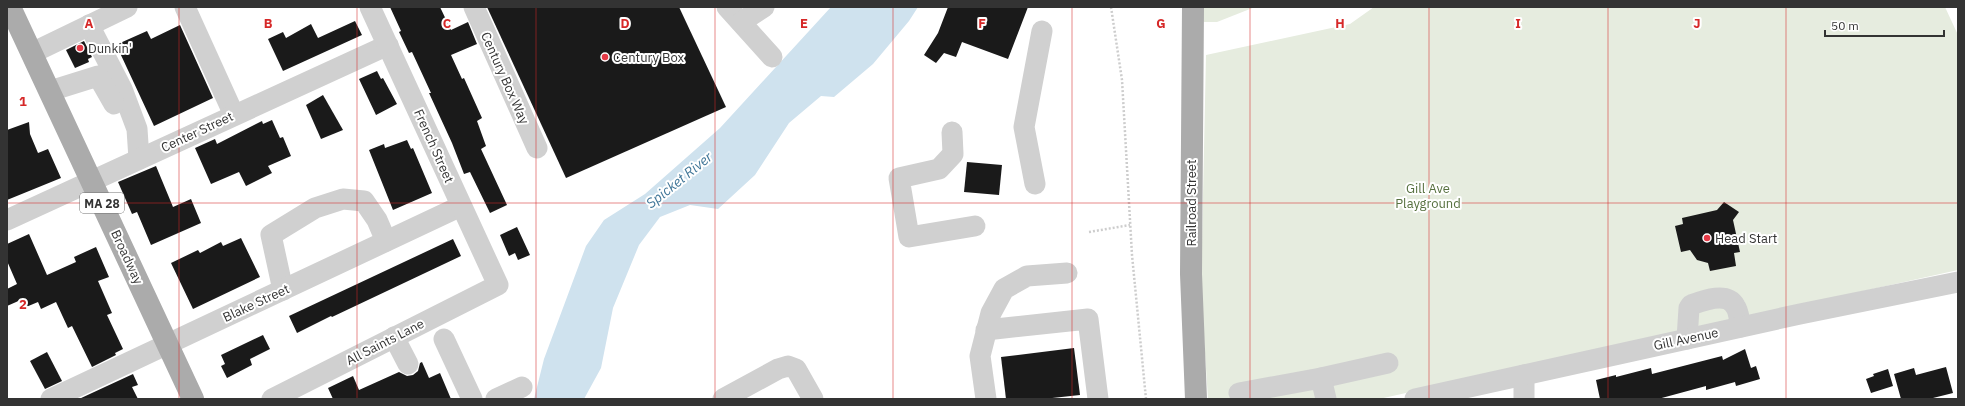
<svg xmlns="http://www.w3.org/2000/svg" width="1965" height="406" font-family="'IBM Plex Sans',sans-serif">
<style>
.green{fill:#e6ecdf}
.water{fill:#cfe2ee}
.building{fill:#1a1a1a}
.lines{fill:none;stroke-linecap:round;stroke-linejoin:round}
.path{stroke:#cdcdcd;stroke-width:2.5;stroke-dasharray:2 2;stroke-linecap:butt}
.minor{stroke:#d0d0d0;stroke-width:21}
.major{stroke:#ababab;stroke-width:22}
.grid{fill:none;stroke:#d62828;stroke-width:1;stroke-opacity:0.55}
.poi-dot{fill:#e63946;stroke:#fff;stroke-width:1.5}
.labels{text-anchor:middle;dominant-baseline:central;stroke-width:4;stroke-linejoin:round;paint-order:stroke}
.shield{fill:#fff;stroke:#707070;stroke-width:1}
.shield-label{font-size:12px;font-weight:bold;fill:#333}
.poi-label{font-size:13px;fill:#333;stroke:#fff;text-anchor:start}
.street-label{font-size:13px;fill:#333;stroke:#fff}
.park-label{font-size:13px;fill:#56703f;stroke:#fff}
.water-label{font-size:14px;font-style:italic;fill:#3f7597;stroke:#fff}
.grid-label{font-size:13px;text-anchor:middle;font-weight:bold;fill:#d62828;stroke:#fff;stroke-width:4;stroke-linejoin:round;paint-order:stroke}
</style>
<rect width="100%" height="100%" fill="#fff"/>
<g class="green">
<path d="M1201 7H1255L1217 22H1201Z"/>
<path d="M1374 7H1945L1958 35V270L1379 399H1208L1201 291 1206 55 1350 24Z"/>
</g>
<path class="water" d="M831 7H918L909 21 873 64 834 97 821 96 789 123 755 175 718 209 690 205 660 217 639 245 613 308 601 368 584 399H534L544 359 586 246 604 220 645 194 720 128Z"/>
<g class="building">
<path d="M390 7H440L451 30 468 22 477 44 451 55 462 79 464 78 482 118 477 121 486 146 481 149 507 205 490 213 470 172 464 174 452 143 429 93H431L412 52 409 53 399 32 401 31Z"/>
<path d="M487 7H679L726 107 566 178Z"/>
<path d="M948 7H1028L1008 59 962 42 956 57 944 53 936 63 924 55 938 33Z"/>
<path d="M355 21 362 35 283 71 268 39 283 32 286 38 311 24 318 38Z"/>
<path d="M180 25 213 98 154 126 120 53 124 51 120 43 147 31 151 39Z"/>
<path d="M84 41 92 57 88 59 89 62 75 68 66 50Z"/>
<path d="M377 71 381 79 383 78 397 104 376 115 359 79Z"/>
<path d="M323 95 343 130 321 139 306 105Z"/>
<path d="M272 120 280 138 283 137 291 156 268 166 272 173 246 186 239 172 211 184 195 148 215 139 217 144 262 121 263 124Z"/>
<path d="M29 122 30 134 38 153 48 149 61 178 7 200V130Z"/>
<path d="M407 140 411 149 413 148 432 193 393 210 369 150 384 144 385 148Z"/>
<path d="M967 162 1002 165 999 195 964 192Z"/>
<path d="M156 166 173 207 191 199 201 223 151 245 137 212 132 214 118 182Z"/>
<path d="M1724 202 1739 212 1733 220 1740 252 1734 253 1736 266 1710 271 1708 263 1697 260 1690 250 1681 252 1675 226 1683 224 1682 218 1717 210Z"/>
<path d="M517 227 530 255 518 260 515 253 509 256 500 235Z"/>
<path d="M29 234 47 275 76 262 74 257 96 247 109 277 98 281 112 313 107 315 123 349 115 353 116 355 92 367 72 326 68 328 56 302 41 309 38 302 26 307 23 299 7 306V289L17 284 7 261V244Z"/>
<path d="M241 238 260 277 193 309 171 263 198 250 200 253 221 242 223 246Z"/>
<path d="M453 239 461 256 332 317 331 316 297 333 289 316Z"/>
<path d="M263 335 270 349 250 359 252 365 227 378 221 366 225 364 221 355Z"/>
<path d="M1074 348 1080 395 1043 399H1006L1001 357Z"/>
<path d="M1745 349 1751 368 1756 366 1760 379 1736 386 1735 382 1706 390V386L1658 399H1600L1596 380 1616 375V377L1651 368 1652 374 1722 356 1723 360Z"/>
<path d="M47 352 62 381 45 389 30 361Z"/>
<path d="M422 362 429 378 440 373 451 399H333L328 388 353 376 359 390 399 372 407 376 413 375 418 371 420 363Z"/>
<path d="M1946 367 1953 393 1929 399H1901L1894 374 1914 368 1916 375Z"/>
<path d="M1888 369 1893 386 1871 393 1866 379 1874 376 1873 374Z"/>
<path d="M133 374 138 385 132 387 138 399H79Z"/>
</g>
<g class="lines">
<g class="path">
<path d="M1111 7 1122 80 1132 255 1146 399"/>
<path d="M1089 232 1130 225"/>
</g>
<g class="minor">
<path d="M185 7 234 115"/>
<path d="M474 7 537 148"/>
<path d="M727 7 772 57"/>
<path d="M741 22 764 7"/>
<path d="M89 25 122 89 137 129 139 159"/>
<path d="M32 53 127 7"/>
<path d="M50 91 98 76 114 104"/>
<path d="M952 132 953 154 939 169 899 178 909 237 975 226"/>
<path d="M1035 184 1024 127 1042 31"/>
<path d="M7 220 388 45"/>
<path d="M283 290 271 235 315 208 343 199 364 201 377 220 386 241"/>
<path d="M986 330 1088 319 1098 399"/>
<path d="M394 337 408 364"/>
<path d="M444 339 472 399"/>
<path d="M1687 339 1689 308 1691 305C1702 301 1727 291 1735 306 1739 311 1739 320 1741 327"/>
<path d="M1524 375V399"/>
<path d="M1321 378 1388 363"/>
<path d="M1239 393 1321 378 1326 399"/>
<path d="M51 399 461 206"/>
<path d="M272 399 498 285 370 7"/>
<path d="M496 399 522 387"/>
<path d="M723 399 778 369 788 366 796 369 813 399"/>
<path d="M986 399 980 356 991 313 1004 289 1027 276 1067 273"/>
<path d="M1415 399 1800 314 1958 282"/>
</g>
<g class="major">
<path d="M10 7 193 399"/>
<path d="M1193 7 1191 274 1196 399"/>
</g>
</g>
<path class="grid" d="M179 7V399M357 7V399M536 7V399M715 7V399M893 7V399M1072 7V399M1250 7V399M1429 7V399M1608 7V399M1786 7V399M7 203H1958"/>
<g class="poi-dot">
<circle cx="80" cy="48" r="4"/>
<circle cx="605" cy="57" r="4"/>
<circle cx="1707" cy="238" r="4"/>
</g>
<g class="labels">
<rect class="shield" x="80" y="193" width="44" height="20" rx="3"/>
<g class="shield-label">
<text x="102" y="203">MA 28</text>
</g>
<g class="poi-label">
<text x="88" y="48">Dunkin'</text>
<text x="613" y="57">Century Box</text>
<text x="1715" y="238">Head Start</text>
</g>
<g class="street-label">
<text transform="translate(505 78) rotate(66)">Century Box Way</text>
<text transform="translate(197 132) rotate(-25)">Center Street</text>
<text transform="translate(434 146) rotate(66)">French Street</text>
<text transform="translate(1191 203) rotate(-90)">Railroad Street</text>
<text transform="translate(127 257) rotate(65)">Broadway</text>
<text transform="translate(256 303) rotate(-25)">Blake Street</text>
<text transform="translate(1686 339) rotate(-12)">Gill Avenue</text>
<text transform="translate(385 342) rotate(-27)">All Saints Lane</text>
</g>
<g class="park-label">
<text x="1428" y="188">Gill Ave<tspan x="1428" dy="15">Playground</tspan></text>
</g>
<g class="water-label">
<text transform="translate(679 180) rotate(-39)">Spicket River</text>
</g>
</g>
<g class="grid-label">
<text x="89" y="28">A</text>
<text x="268" y="28">B</text>
<text x="447" y="28">C</text>
<text x="625" y="28">D</text>
<text x="804" y="28">E</text>
<text x="982" y="28">F</text>
<text x="1161" y="28">G</text>
<text x="1340" y="28">H</text>
<text x="1518" y="28">I</text>
<text x="1697" y="28">J</text>
<text x="23" y="106">1</text>
<text x="23" y="309">2</text>
</g>
<rect width="1965" height="406" fill="none" stroke="#333333" stroke-width="16"/>
<path d="M1825 30v6h119v-6" fill="none" stroke="#333333" stroke-width="2"/>
<text x="1831" y="30" font-size="12" fill="#333333" stroke="#ffffff" stroke-width="3" paint-order="stroke">50 m</text>
</svg>
